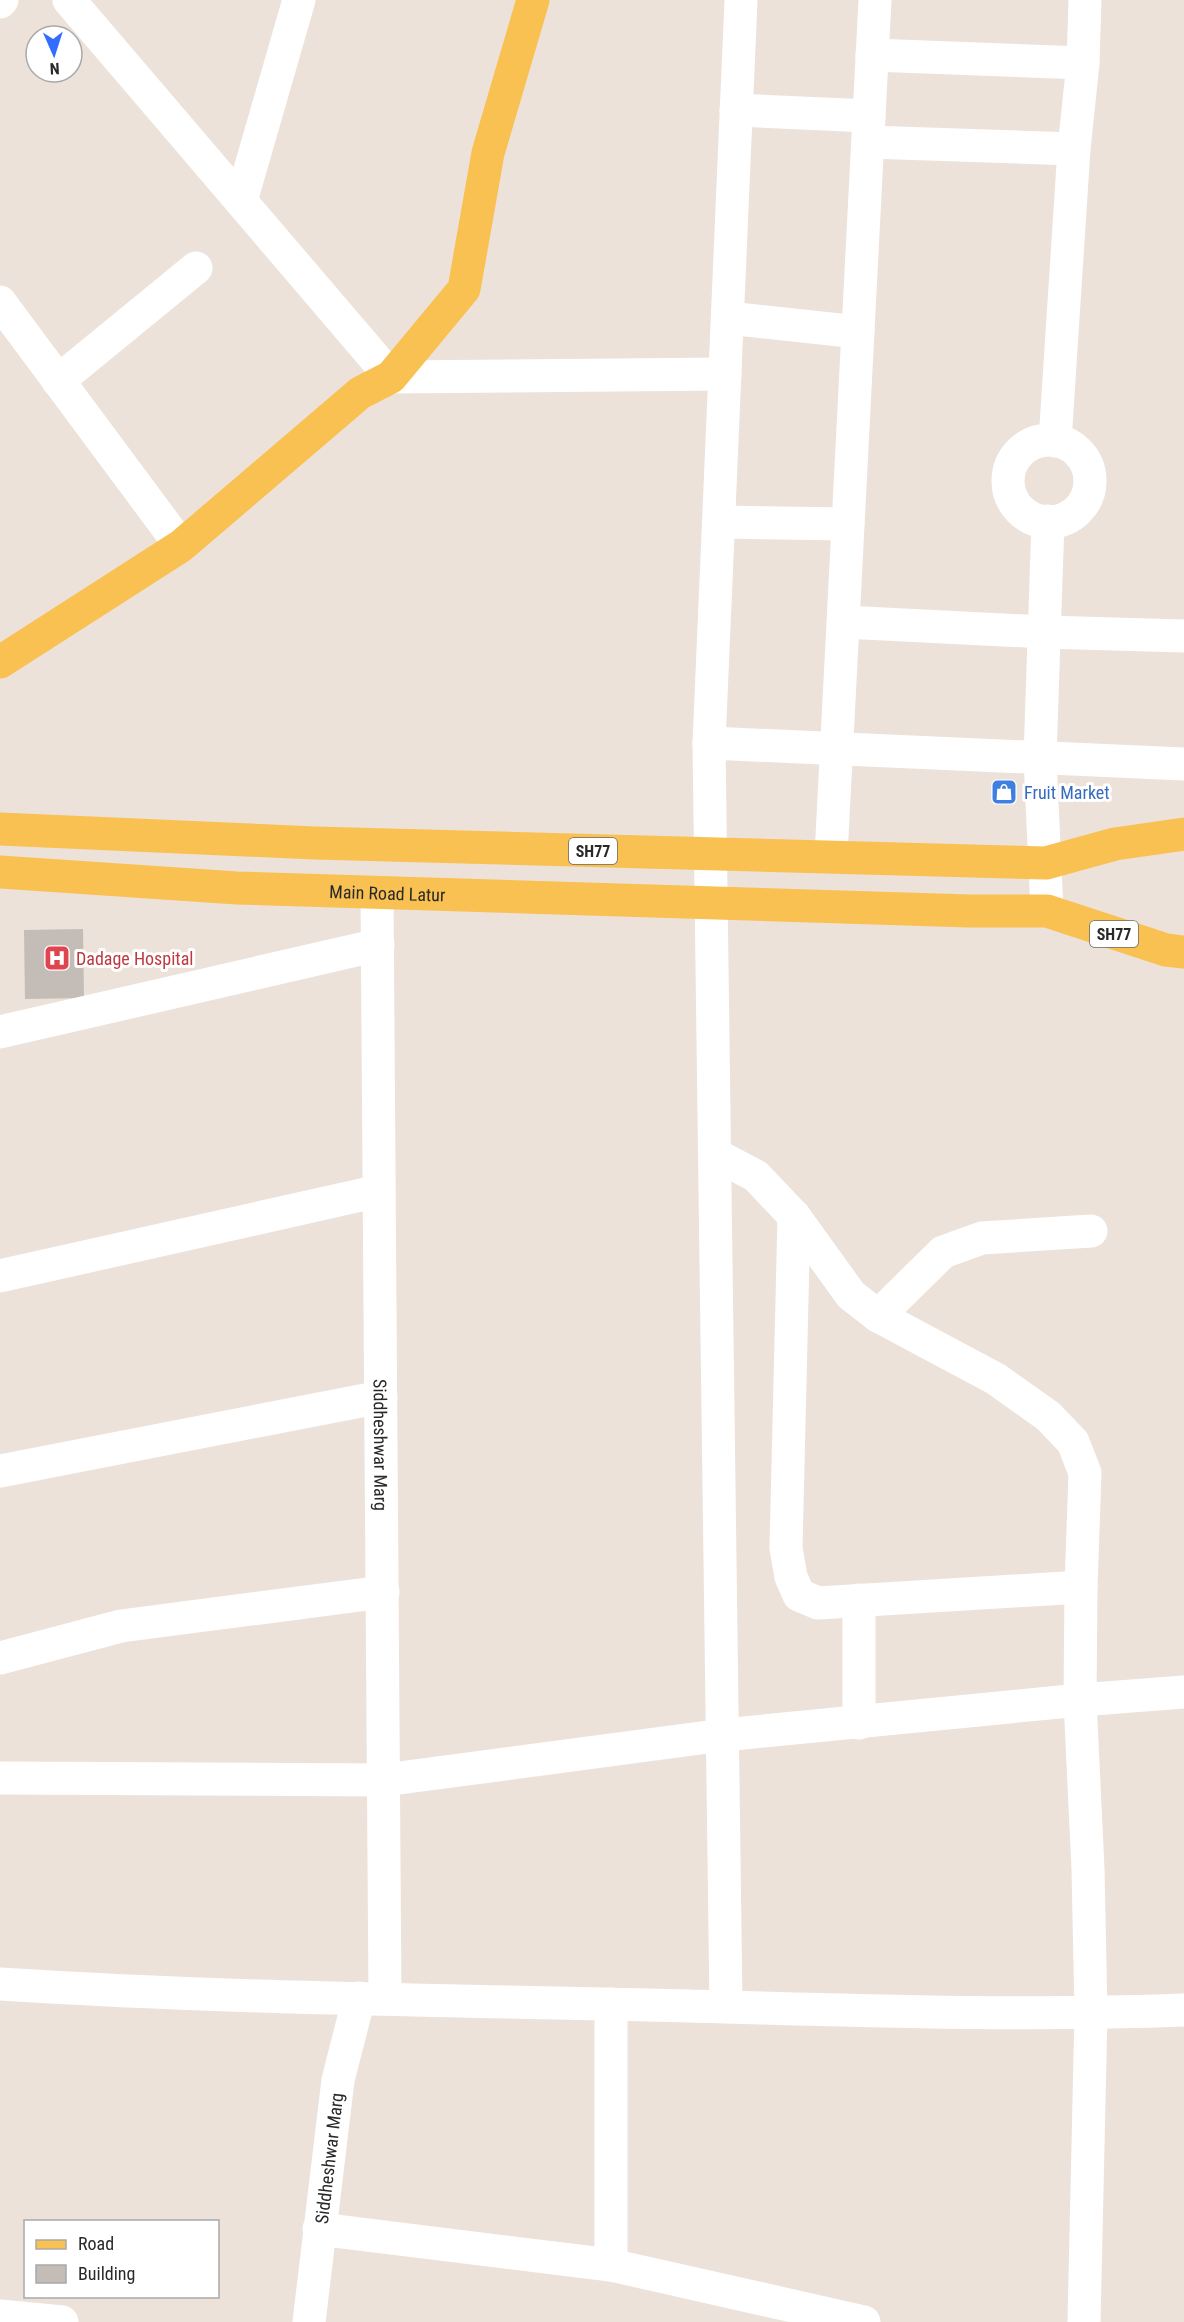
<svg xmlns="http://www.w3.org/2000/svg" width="1184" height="2322" font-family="'Roboto Condensed',sans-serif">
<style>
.building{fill:#c4bcb6}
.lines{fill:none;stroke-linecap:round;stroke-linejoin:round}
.minor{stroke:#fff;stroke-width:33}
.major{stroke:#f9c151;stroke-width:33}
.labels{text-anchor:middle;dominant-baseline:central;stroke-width:6;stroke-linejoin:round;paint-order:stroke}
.shield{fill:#fff;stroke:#696969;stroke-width:1.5}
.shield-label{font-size:16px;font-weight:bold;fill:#292929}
.shop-label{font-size:18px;fill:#366cbe;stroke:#fff;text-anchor:start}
.street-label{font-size:18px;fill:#292929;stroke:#fff}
.health-label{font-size:18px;fill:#be3a42;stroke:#fff;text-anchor:start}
</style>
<rect width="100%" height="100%" fill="#ece2d9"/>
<path class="building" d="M83 929 84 998 25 999 24 930Z"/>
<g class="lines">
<g class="minor">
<path d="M69 0 391 377 725 374"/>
<path d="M0 2 2 0"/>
<path d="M872 55 1083 63"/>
<path d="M736 110 869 116"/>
<path d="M868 142 1074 149"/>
<path d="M241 201 299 0"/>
<path d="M0 302 181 546"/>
<path d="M728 318 858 332"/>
<path d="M58 381 196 268"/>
<circle cx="1049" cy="481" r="41"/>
<path d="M1055 441 1074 149 1083 63 1085 0"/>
<path d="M719 522 848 524"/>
<path d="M844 622 1044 632 1184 636"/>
<path d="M709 743 1184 764"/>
<path d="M831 856 875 0"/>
<path id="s1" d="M377 893 385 1998"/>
<path d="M1047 911 1040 758 1048 521"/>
<path d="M0 1032 378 945"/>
<path d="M716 1155 756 1176 794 1216 851 1295 878 1316 996 1379 1048 1416 1073 1442 1085 1473 1081 1587 1080 1700 1088 1869 1091 2013 1084 2322"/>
<path d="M794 1216 786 1548 791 1577 799 1595 818 1603 1081 1587"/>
<path d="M0 1276 379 1191"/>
<path d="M878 1316 943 1252 982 1238 1091 1231"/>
<path d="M0 1471 381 1397"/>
<path d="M0 1658 121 1626 383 1592"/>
<path d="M859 1723V1600"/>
<path d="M0 1778 384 1780 723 1735 1080 1700 1184 1692"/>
<path d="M0 1984C216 1998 432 2000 648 2005 827 2009 1006 2017 1184 2010"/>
<path d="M611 2004V2265L864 2322"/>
<path d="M726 2006 709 743 741 0"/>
<path d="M319 2229 611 2265"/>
<path d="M0 2316 62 2322"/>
<path id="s2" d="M309 2322 338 2080 359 1998"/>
</g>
<g class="major">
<path d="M0 662 181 546 360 393 391 377 464 289 488 153 533 0"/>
<path d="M0 829 315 843 1046 863 1115 844 1184 834"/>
<path id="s3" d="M0 872 237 888 969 911H1047L1166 950 1184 952"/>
</g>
</g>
<defs>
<g id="shop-square" transform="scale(1.35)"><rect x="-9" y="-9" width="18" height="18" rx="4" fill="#3f7fe0" stroke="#fff"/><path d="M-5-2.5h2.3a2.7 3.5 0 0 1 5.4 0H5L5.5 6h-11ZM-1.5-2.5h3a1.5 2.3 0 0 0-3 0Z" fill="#fff"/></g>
<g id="hospital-square" transform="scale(1.35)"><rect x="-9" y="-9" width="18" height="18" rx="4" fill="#e0444e" stroke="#fff"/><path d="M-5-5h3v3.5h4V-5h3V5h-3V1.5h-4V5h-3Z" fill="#fff"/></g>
</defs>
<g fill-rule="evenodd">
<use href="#shop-square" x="1004" y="792"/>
<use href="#hospital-square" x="57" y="958"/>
</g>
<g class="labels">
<g class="shield">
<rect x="569" y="838" width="48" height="26" rx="4.5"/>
<rect x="1090" y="921" width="48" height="26" rx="4.5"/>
</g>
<g class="shield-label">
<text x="593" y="851">SH77</text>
<text x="1114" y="934">SH77</text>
</g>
<g class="shop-label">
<text x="1024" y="792">Fruit Market</text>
</g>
<g class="street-label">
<text stroke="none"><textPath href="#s3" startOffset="388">Main Road Latur</textPath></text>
<text stroke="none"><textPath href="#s1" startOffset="552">Siddheshwar Marg</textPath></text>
<text stroke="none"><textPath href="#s2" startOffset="165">Siddheshwar Marg</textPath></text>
</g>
<g class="health-label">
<text x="76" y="958">Dadage Hospital</text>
</g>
</g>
<rect x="24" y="2220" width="195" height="78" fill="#ffffff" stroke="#a9a9a9" stroke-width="1.5"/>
<rect x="36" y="2240" width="30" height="9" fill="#f9c151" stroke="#a9a9a9" stroke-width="1.5"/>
<text x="78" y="2250" font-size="18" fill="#292929">Road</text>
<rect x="36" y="2265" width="30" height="18" fill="#c4bcb6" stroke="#a9a9a9" stroke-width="1.5"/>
<text x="78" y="2280" font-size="18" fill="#292929">Building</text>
<g transform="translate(54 54) rotate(177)"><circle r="28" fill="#ffffff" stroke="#a9a9a9" stroke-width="1.5"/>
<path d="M0-4.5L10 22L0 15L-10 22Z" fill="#336dff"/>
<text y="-9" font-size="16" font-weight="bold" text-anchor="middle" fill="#292929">N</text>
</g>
</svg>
